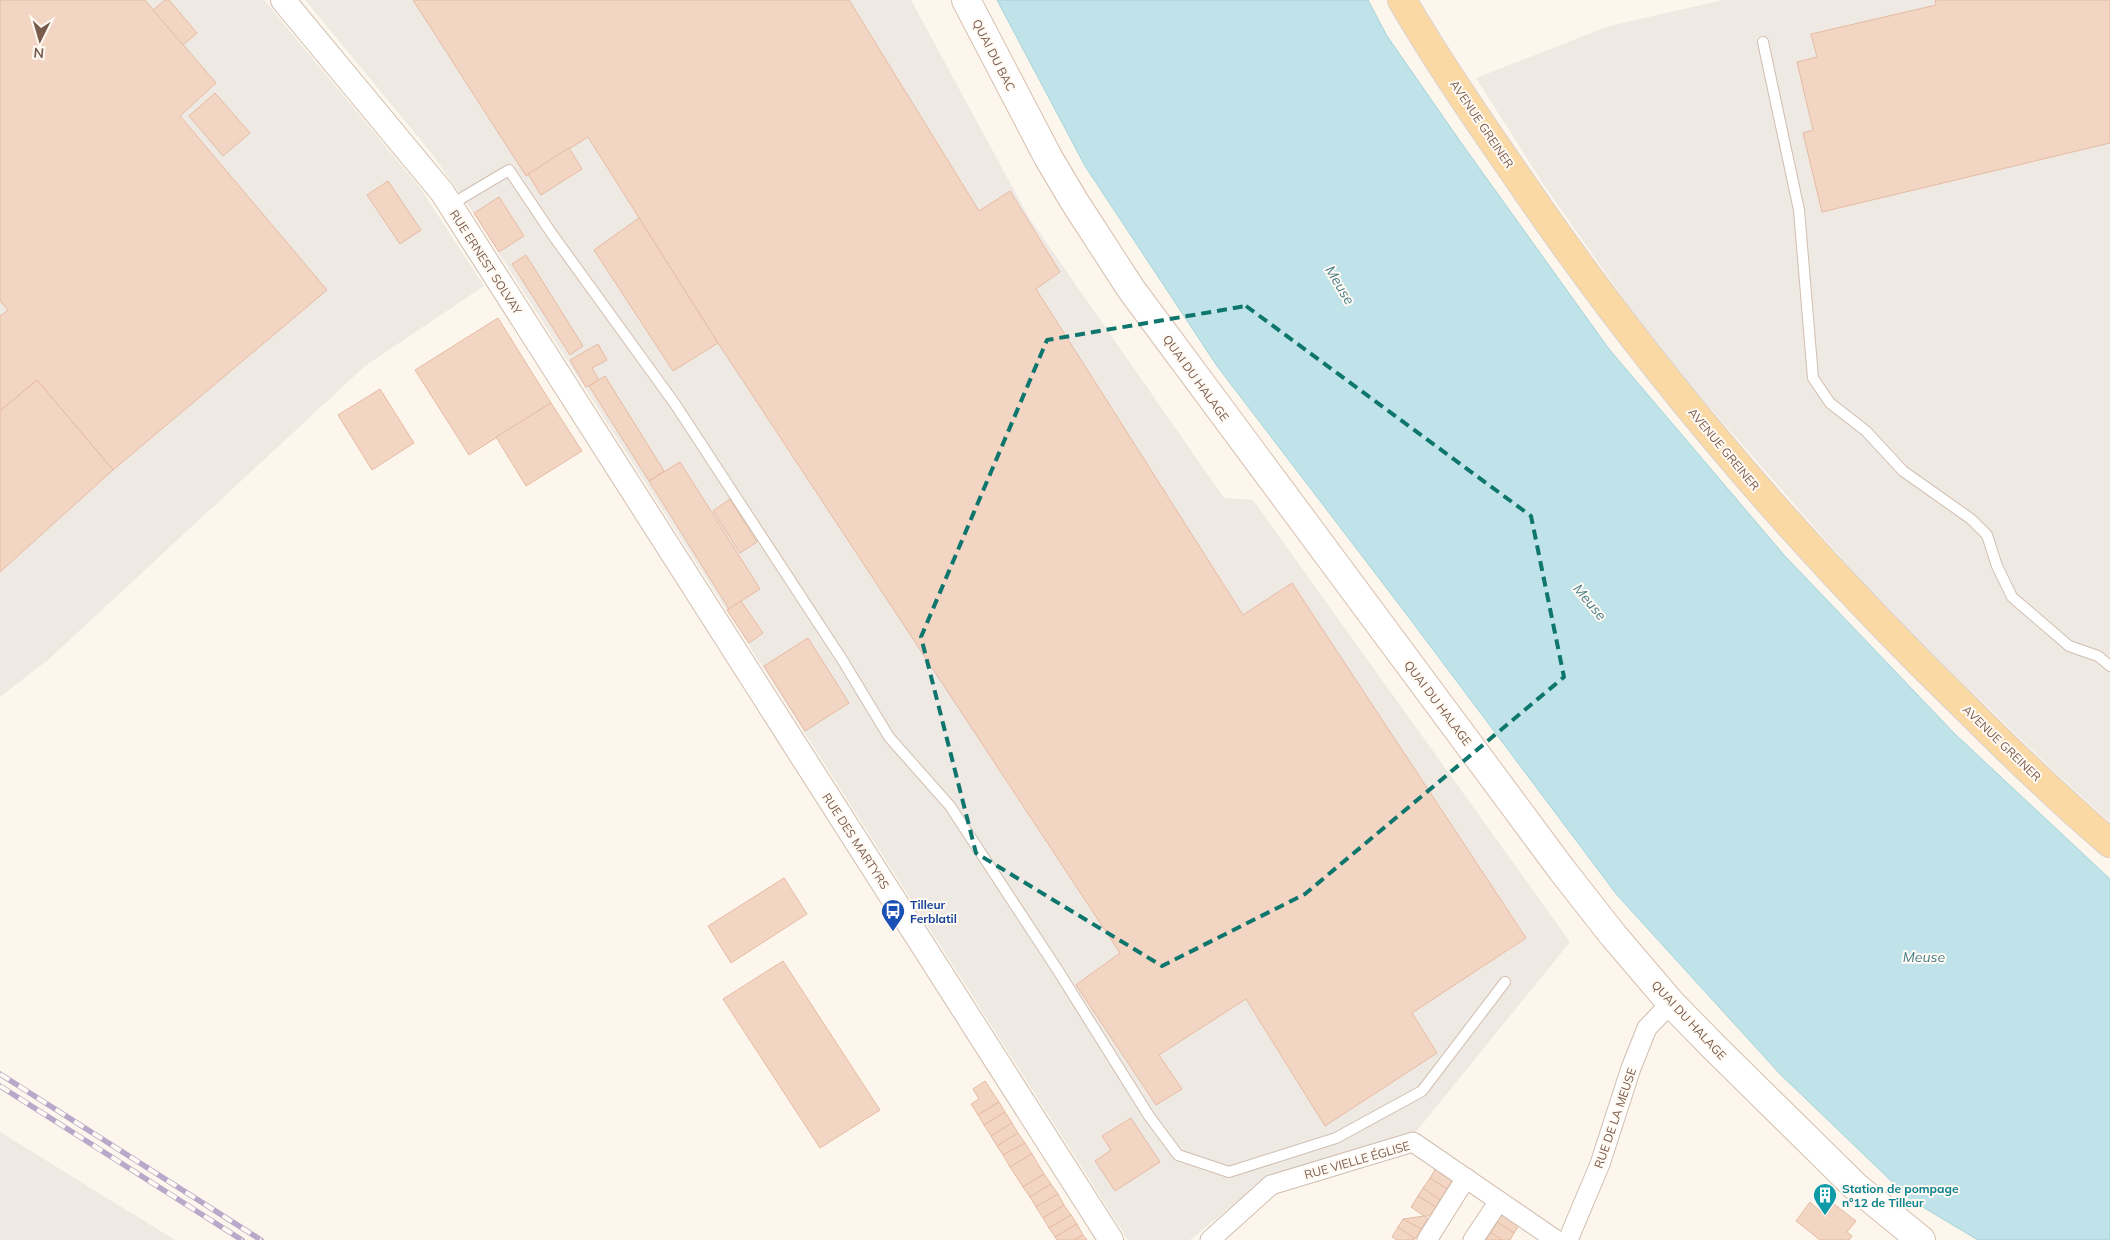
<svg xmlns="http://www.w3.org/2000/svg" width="2110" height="1240" font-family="Mulish,sans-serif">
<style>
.industrial{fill:#efe9e4}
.water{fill:#bfe3e8;stroke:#a5d3da}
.building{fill:#f3d5c3;stroke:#e6bba3}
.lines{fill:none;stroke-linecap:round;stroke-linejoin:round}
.service-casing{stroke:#d1beb0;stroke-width:12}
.minor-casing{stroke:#d1beb0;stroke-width:21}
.tertiary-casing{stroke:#d1beb0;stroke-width:26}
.secondary-casing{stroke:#d6c0b0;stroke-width:30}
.primary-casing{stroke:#dad1cd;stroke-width:30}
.service{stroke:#fff;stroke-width:10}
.minor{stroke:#fff;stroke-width:19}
.tertiary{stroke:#fff;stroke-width:24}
.secondary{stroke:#fff;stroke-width:28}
.primary{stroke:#fbd9a5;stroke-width:28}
.rail-casing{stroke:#b9a8c9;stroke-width:5.5}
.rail{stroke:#fffaf3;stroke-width:4;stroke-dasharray:11;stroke-linecap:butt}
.marked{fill:none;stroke:#0f766e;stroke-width:4;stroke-dasharray:10 6;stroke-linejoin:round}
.labels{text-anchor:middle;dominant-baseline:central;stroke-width:4;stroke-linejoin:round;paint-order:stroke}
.street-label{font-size:12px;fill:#7a5c4d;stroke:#fffaf3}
.transit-label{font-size:12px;font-weight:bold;fill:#164399;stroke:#fffaf3;text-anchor:start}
.culture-label{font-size:12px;font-weight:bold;fill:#0d838f;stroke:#fffaf3;text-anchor:start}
.water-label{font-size:14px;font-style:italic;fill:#437c86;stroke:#fffaf3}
</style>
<rect width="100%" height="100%" fill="#fdf6ec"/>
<g class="industrial">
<path d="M0 0H264L421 189 484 286 365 366 49 659 0 697Z"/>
<path d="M305 0H911L1028 216 1224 498 1253 500 1570 942 1415 1133 1261 1182 1190 1240H1128L470 208 429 150Z"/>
<path d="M1723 0H2110V822L2058 775 1886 609 1662 353 1543 184 1476 78 1609 26Z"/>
<path d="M0 1132 175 1240H0Z"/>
</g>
<path class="water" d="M997 0H1368L1387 36 1462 144 1609 349 1784 555 1955 734 2110 879V1240H1978L1911 1200 1780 1074 1617 895 1401 607 1217 366 1085 166Z"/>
<g class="building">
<path d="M0 0H145L216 83 180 116 327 290 113 470 37 380 0 411V316L8 310 0 301Z"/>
<path d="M165 0H169L197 33 183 45 153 10Z"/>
<path d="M413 0H849L979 211 1010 191 1060 272 1036 289 1243 615 1292 583 1526 938 1412 1013 1437 1053 1325 1126 1246 999 1159 1055 1182 1089 1156 1105 1076 985 1120 953 718 343 588 137 526 176Z"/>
<path d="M1935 0H2110V143L1822 212 1803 133 1813 130 1797 62 1817 57 1811 34 1936 5Z"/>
<path d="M215 93 250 133 223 156 189 116Z"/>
<path d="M569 148 582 169 541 195 528 174Z"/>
<path d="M388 181 421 230 400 244 367 195Z"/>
<path d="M499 197 524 236 499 252 474 213Z"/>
<path d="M639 218 718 343 673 371 594 250Z"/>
<path d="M526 255 583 346 570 355 512 264Z"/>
<path d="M498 318 551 403 469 455 415 370Z"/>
<path d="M598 344 607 360 592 368 599 380 586 387 570 360Z"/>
<path d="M605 376 664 471 649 481 589 386Z"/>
<path d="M37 380 113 470 0 572V411Z"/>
<path d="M380 389 414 443 372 470 338 415Z"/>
<path d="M551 403 582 451 526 486 496 437Z"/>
<path d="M680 462 760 589 729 609 649 481Z"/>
<path d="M730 499 757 542 740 553 713 511Z"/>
<path d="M741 601 763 633 749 643 727 610Z"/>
<path d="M808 638 849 703 805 731 764 666Z"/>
<path d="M784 878 807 914 731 963 708 926Z"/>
<path d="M783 961 880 1110 820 1148 723 999Z"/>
<path d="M985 1081 999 1102 978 1115 971 1104 979 1099 973 1089Z"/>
<path d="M999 1102 1005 1112 984 1125 978 1115Z"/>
<path d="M1005 1112 1012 1123 991 1136 984 1125Z"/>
<path d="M1131 1118 1160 1162 1115 1191 1095 1161 1111 1150 1102 1136Z"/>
<path d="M1012 1123 1018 1133 997 1146 991 1136Z"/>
<path d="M1018 1133 1025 1143 1003 1155 997 1146Z"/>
<path d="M1025 1143 1032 1154 1010 1167 1003 1155Z"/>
<path d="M1032 1154 1044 1174 1023 1187 1010 1167Z"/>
<path d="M1436 1168 1453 1179 1447 1189 1430 1178Z"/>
<path d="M1044 1174 1051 1184 1030 1197 1023 1187Z"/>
<path d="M1430 1178 1447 1189 1440 1200 1423 1188Z"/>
<path d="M1051 1184 1058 1194 1036 1207 1030 1197Z"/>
<path d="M1423 1188 1440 1200 1436 1207 1418 1196Z"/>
<path d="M1058 1194 1064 1205 1043 1218 1036 1207Z"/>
<path d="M1418 1196 1436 1207 1430 1216H1424L1411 1207Z"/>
<path d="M1830 1201 1856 1221 1847 1232 1852 1236 1849 1240H1820L1796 1221 1810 1202 1821 1212Z"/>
<path d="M1064 1205 1071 1215 1049 1228 1043 1218Z"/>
<path d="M1503 1213 1520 1224 1514 1233 1497 1222Z"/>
<path d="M1071 1215 1077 1224 1055 1237 1049 1228Z"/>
<path d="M1424 1216 1428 1219 1421 1229 1403 1219Z"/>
<path d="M1403 1219 1421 1229 1415 1239 1398 1227Z"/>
<path d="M1497 1222 1514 1233 1510 1240H1502L1491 1233Z"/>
<path d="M1077 1224 1083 1235 1074 1240H1057L1055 1237Z"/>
<path d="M1398 1227 1415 1239 1414 1240H1397L1392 1237Z"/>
<path d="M1491 1233 1502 1240H1486Z"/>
<path d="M1083 1235 1087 1240H1074Z"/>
</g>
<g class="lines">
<g class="service-casing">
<g id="service">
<path d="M1763 42 1799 210 1813 378 1830 403 1866 431 1903 471 1971 519 1987 535 1997 566 2012 597 2069 646 2098 656 2110 666"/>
<path d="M450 205 509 170 552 234 675 404 843 661 889 737 950 806 1057 969 1149 1116 1178 1155 1229 1172 1336 1138 1422 1091 1505 982"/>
</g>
</g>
<g class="minor-casing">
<g id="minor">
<path d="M1210 1240 1271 1185 1413 1142 1556 1240"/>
<path d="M1427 1240 1466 1178"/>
<path d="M1473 1240 1499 1201"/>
<path d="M1568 1240 1600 1164 1631 1068 1647 1028 1671 1003"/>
</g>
</g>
<g class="tertiary-casing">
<path id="tertiary" d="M283 0 442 192 1111 1240"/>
</g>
<g class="secondary-casing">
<path id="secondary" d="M966 0 1048 157 1074 201 1131 289 1562 870 1613 935 1671 1003 1714 1047 1855 1186 1921 1240"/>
</g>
<g class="primary-casing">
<path id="primary" d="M1402 0C1436 59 1475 116 1514 172 1646 367 1799 546 1968 710 2014 756 2061 801 2110 843"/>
</g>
<use href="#service" class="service"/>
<use href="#minor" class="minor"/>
<use href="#tertiary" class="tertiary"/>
<use href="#secondary" class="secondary"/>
<use href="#primary" class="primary"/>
<g class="rail-casing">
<g id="rail">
<path d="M0 1074 261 1240"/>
<path d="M0 1086 242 1240"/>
</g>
</g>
<use href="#rail" class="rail"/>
</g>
<path class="marked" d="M1246 306 1531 516 1564 677 1305 894 1162 966 976 853 921 637 1047 340Z"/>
<defs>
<g id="bus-pin" transform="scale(1.25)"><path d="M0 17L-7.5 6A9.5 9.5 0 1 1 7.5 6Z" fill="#1a4fb4" stroke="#fffaf3"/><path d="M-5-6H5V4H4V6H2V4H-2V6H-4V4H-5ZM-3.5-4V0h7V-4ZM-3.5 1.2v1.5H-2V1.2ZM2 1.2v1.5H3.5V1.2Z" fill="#fff"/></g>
<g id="building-pin" transform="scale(1.25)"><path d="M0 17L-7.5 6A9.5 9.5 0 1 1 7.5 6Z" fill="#0f9aa8" stroke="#fffaf3"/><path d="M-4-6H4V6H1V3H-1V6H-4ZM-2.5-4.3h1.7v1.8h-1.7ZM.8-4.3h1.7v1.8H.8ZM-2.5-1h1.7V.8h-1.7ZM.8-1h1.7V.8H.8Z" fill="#fff"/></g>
</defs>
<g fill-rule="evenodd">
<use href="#bus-pin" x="893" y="911"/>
<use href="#building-pin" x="1825" y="1195"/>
</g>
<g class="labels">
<g class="street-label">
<text transform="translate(994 55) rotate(63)">QUAI DU BAC</text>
<text transform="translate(1482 124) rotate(56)">AVENUE GREINER</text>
<text transform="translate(486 262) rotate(57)">RUE ERNEST SOLVAY</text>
<text transform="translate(1196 378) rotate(54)">QUAI DU HALAGE</text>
<text transform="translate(1724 449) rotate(50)">AVENUE GREINER</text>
<text transform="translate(1438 703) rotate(53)">QUAI DU HALAGE</text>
<text transform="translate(2002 743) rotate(44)">AVENUE GREINER</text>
<text transform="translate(856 841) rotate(57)">RUE DES MARTYRS</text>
<text transform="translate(1689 1020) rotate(47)">QUAI DU HALAGE</text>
<text transform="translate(1615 1118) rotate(-71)">RUE DE LA MEUSE</text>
<text transform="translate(1357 1160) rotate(-16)">RUE VIELLE ÉGLISE</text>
</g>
<g class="transit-label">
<text x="910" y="904">Tilleur<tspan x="910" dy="14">Ferblatil</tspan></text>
</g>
<g class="culture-label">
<text x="1842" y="1188">Station de pompage<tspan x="1842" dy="14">n°12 de Tilleur</tspan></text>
</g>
<g class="water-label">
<text transform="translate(1340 285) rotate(59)">Meuse</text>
<text transform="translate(1590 602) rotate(50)">Meuse</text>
<text x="1924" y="957">Meuse</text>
</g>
</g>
<g transform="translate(40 40) rotate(185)" stroke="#fffaf3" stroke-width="4" paint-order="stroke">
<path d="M0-4L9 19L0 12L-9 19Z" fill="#7a5c4d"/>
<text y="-8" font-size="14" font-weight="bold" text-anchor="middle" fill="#7a5c4d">N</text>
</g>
</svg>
